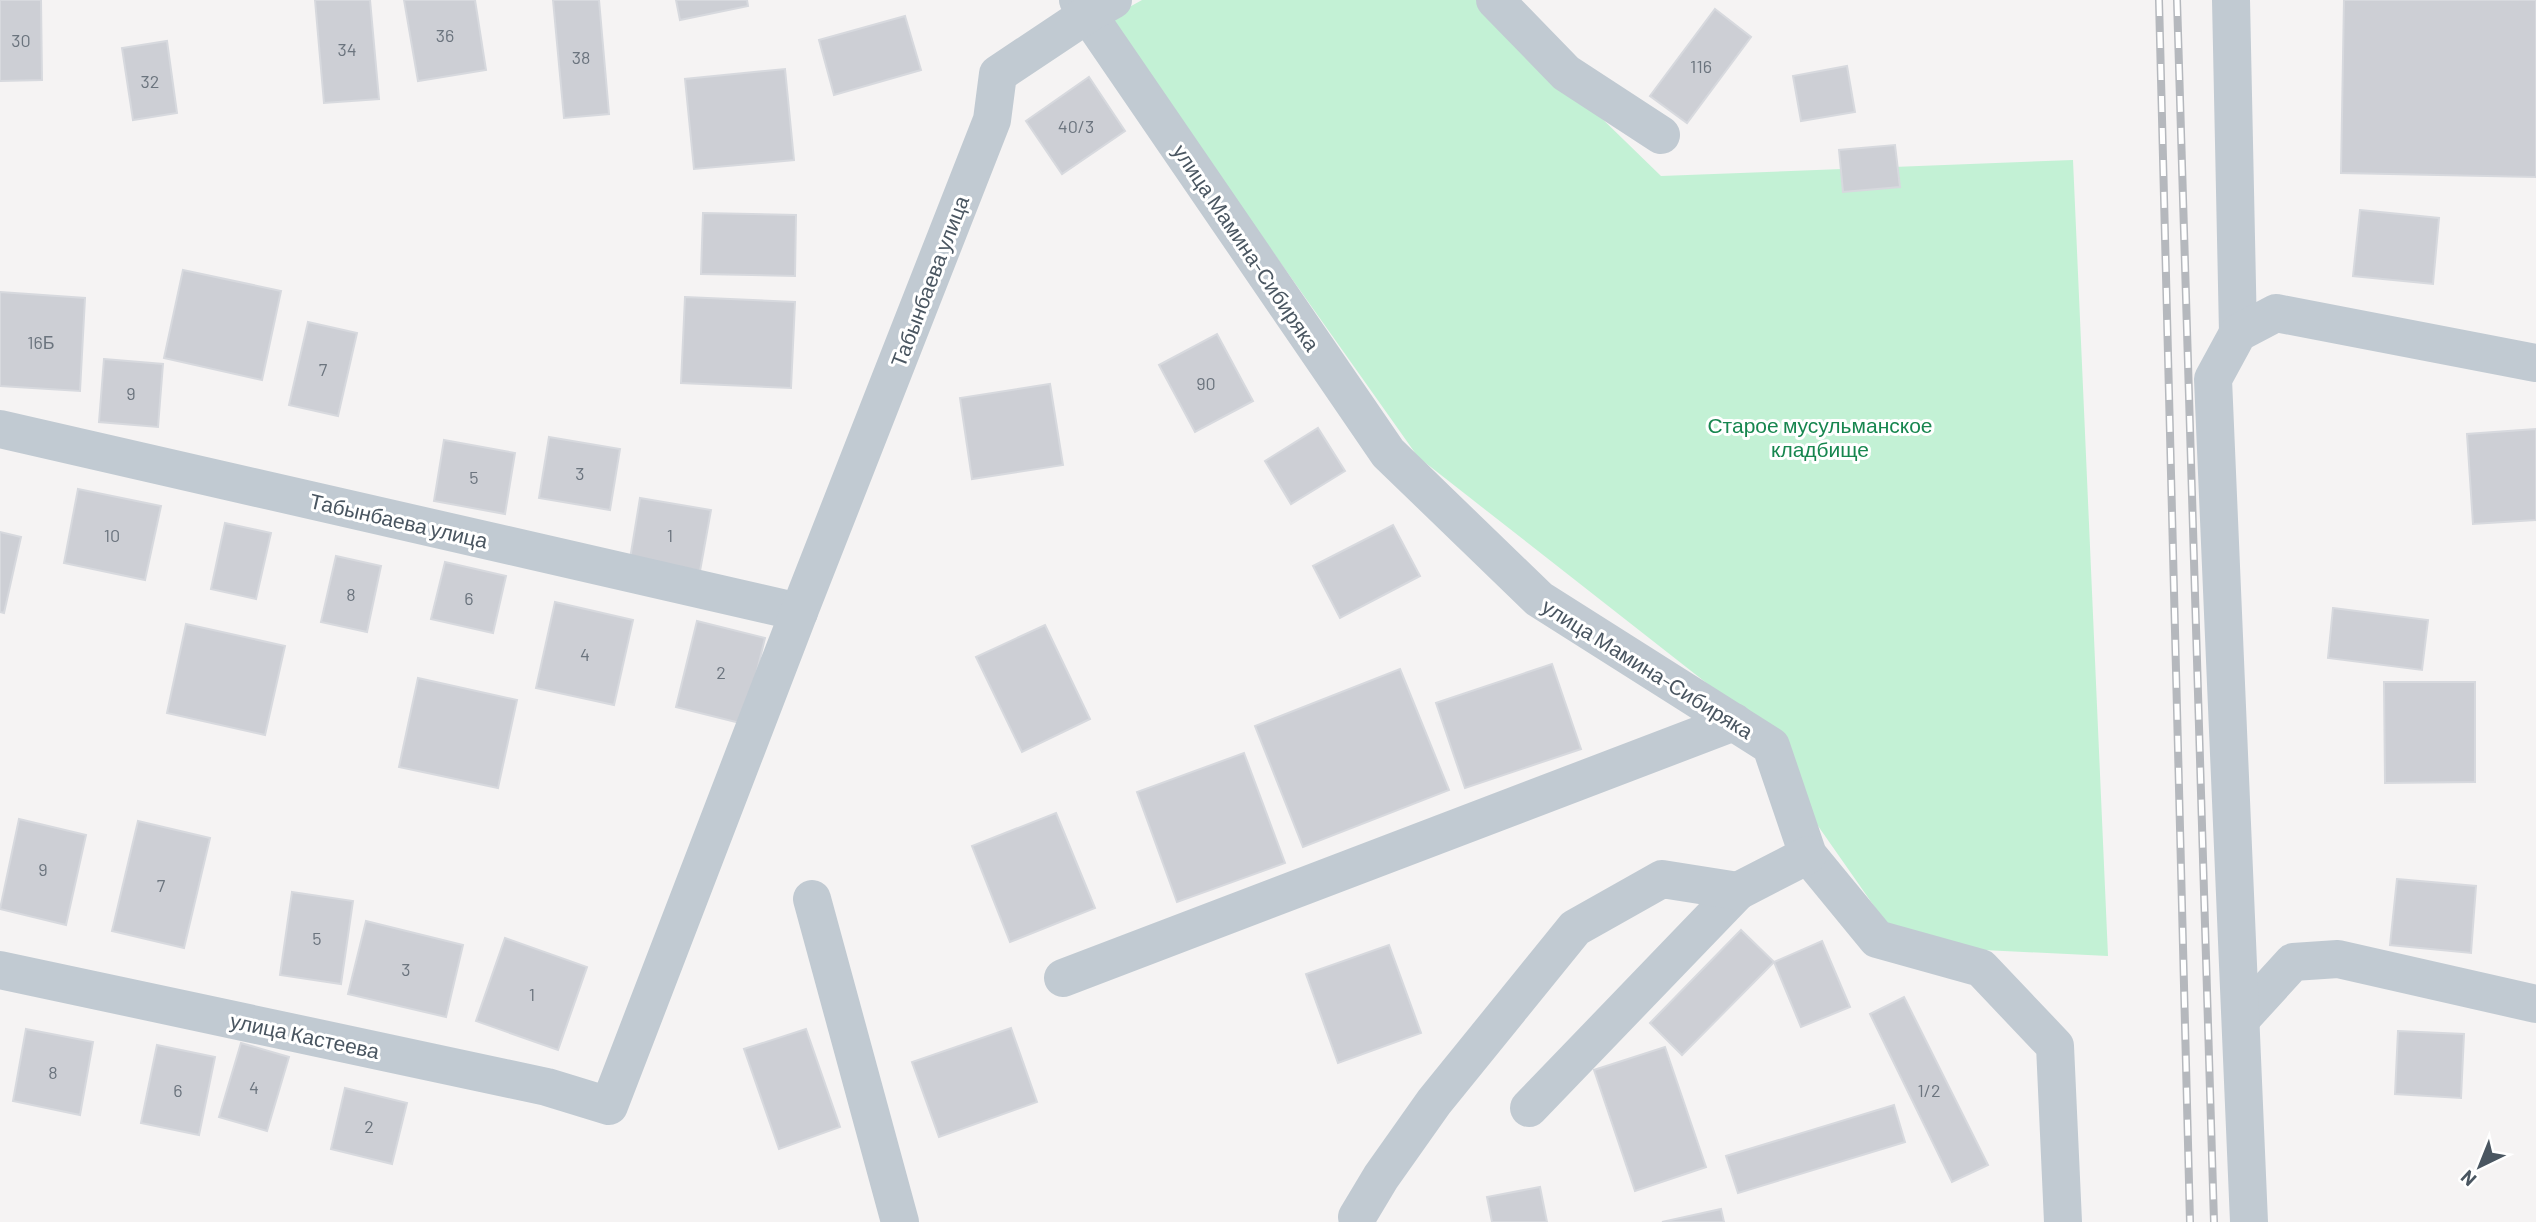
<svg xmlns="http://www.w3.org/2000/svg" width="2536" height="1222" font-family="Barlow,sans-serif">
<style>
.green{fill:#c3f1d5}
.building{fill:#cdcfd5;stroke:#d7d9de;stroke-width:2}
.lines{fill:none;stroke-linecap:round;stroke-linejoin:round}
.minor{stroke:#c1cad2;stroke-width:38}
.rail-casing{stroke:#b5b8bd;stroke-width:8}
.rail{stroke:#fff;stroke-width:5;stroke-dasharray:16;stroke-linecap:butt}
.labels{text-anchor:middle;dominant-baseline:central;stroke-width:6;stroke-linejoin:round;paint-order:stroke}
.number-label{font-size:18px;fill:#6b747e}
.street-label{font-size:21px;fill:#4a5661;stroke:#fff}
.park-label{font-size:21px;fill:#17864f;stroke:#fff}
</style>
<rect width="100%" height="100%" fill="#f5f3f3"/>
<path class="green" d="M1142 0H1480L1661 176 2073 160 2108 956 1902 946 1732 703 1418 457 1108 19Z"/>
<g class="building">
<path d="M0 0H41L42 80 0 81Z"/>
<path d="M315 0H370L379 99 324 103Z"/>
<path d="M404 0H475L486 70 418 81Z"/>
<path d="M553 0H599L609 114 564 118Z"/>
<path d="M676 0H747L748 6 680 20Z"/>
<path d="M2344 0H2536V177L2341 173Z"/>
<path d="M1715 9 1751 37 1687 123 1650 96Z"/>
<path d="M905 16 921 70 834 95 819 40Z"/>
<path d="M167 41 177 113 133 120 122 48Z"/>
<path d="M1847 66 1855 112 1801 121 1793 76Z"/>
<path d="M785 69 794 160 694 169 685 79Z"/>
<path d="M1089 77 1125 131 1062 174 1026 121Z"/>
<path d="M1895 145 1900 187 1843 192 1839 150Z"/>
<path d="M2360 210 2439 218 2433 284 2353 276Z"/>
<path d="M703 213 796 215 795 276 701 274Z"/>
<path d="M183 270 281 291 262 380 164 358Z"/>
<path d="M0 292 85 298 80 391 0 386Z"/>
<path d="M685 297 795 302 791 388 681 383Z"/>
<path d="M308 322 357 333 338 416 289 405Z"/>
<path d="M1217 334 1253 401 1195 432 1159 365Z"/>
<path d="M104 359 163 364 158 427 99 422Z"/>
<path d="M1050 384 1063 465 972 479 960 398Z"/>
<path d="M1318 428 1345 471 1291 504 1265 461Z"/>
<path d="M2536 429V520L2473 524 2467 434Z"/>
<path d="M549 437 620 449 610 510 539 498Z"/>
<path d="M444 440 515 453 505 514 434 501Z"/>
<path d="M78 489 161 506 145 580 64 563Z"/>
<path d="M640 498 711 510 700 571 630 559Z"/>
<path d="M225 523 271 533 256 599 211 589Z"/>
<path d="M1393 525 1420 576 1340 618 1313 566Z"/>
<path d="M0 532 21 537 4 613 0 612Z"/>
<path d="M336 556 381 566 367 632 321 622Z"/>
<path d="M445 562 506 576 493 633 431 619Z"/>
<path d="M555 602 633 620 614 705 536 688Z"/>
<path d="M2333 608 2428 620 2422 670 2328 658Z"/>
<path d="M697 621 765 638 744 724 676 707Z"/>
<path d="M186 624 285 646 265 735 167 713Z"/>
<path d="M1045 625 1090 719 1022 752 976 657Z"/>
<path d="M1552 664 1581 749 1465 788 1436 703Z"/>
<path d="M1400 669 1449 790 1303 847 1255 726Z"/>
<path d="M418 678 517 700 498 788 399 767Z"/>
<path d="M2384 682H2475V782L2385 783Z"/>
<path d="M1244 753 1285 863 1177 902 1137 792Z"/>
<path d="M1056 813 1095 908 1010 942 972 846Z"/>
<path d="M19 819 86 835 66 925 0 909Z"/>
<path d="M138 821 210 838 184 948 112 931Z"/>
<path d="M2397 879 2476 886 2471 953 2390 945Z"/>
<path d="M292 892 353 901 341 984 280 975Z"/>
<path d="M366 921 463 945 446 1017 348 994Z"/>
<path d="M1741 930 1774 962 1682 1055 1650 1023Z"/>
<path d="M505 938 587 967 558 1050 476 1021Z"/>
<path d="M1822 941 1850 1007 1801 1027 1774 962Z"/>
<path d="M1389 945 1421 1033 1338 1063 1306 974Z"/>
<path d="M1904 997 1988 1165 1952 1182 1870 1014Z"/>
<path d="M1011 1028 1037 1102 939 1137 912 1062Z"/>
<path d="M26 1029 93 1042 80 1115 13 1101Z"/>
<path d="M806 1029 840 1127 779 1149 744 1049Z"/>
<path d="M2398 1031 2464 1034 2461 1098 2395 1094Z"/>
<path d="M241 1043 289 1057 267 1131 219 1117Z"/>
<path d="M157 1045 215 1057 199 1135 141 1123Z"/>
<path d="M1665 1047 1706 1167 1635 1191 1594 1070Z"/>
<path d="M345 1088 407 1103 392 1164 331 1149Z"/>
<path d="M1894 1105 1905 1142 1738 1193 1726 1156Z"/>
<path d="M1540 1187 1547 1222H1492L1487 1197Z"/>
<path d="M1721 1209 1724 1222H1662Z"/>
</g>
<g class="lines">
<g class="minor">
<path d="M1078 0 1388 453 1539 599 1771 746 1808 855 1877 939 1981 968 2055 1046 2063 1222"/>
<path d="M1495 0 1566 73 1661 135"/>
<path d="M2231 0 2238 333"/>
<path d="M0 429 799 612"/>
<path d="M812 899 900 1222"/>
<path d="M0 970 547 1087 609 1106 799 612 992 120 998 74 1088 14 1113 0"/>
<path d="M1063 978 1734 722"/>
<path d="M2241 1019 2293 962 2338 959 2536 1004"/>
<path d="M1529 1108 1738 891"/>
<path d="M1357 1217 1381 1177 1434 1102 1575 928 1662 879 1738 891 1808 855"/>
<path d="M2249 1222 2213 379 2238 333 2276 313 2536 363"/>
</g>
<g class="rail-casing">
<g id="rail">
<path d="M2159 0 2190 1222"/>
<path d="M2177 0 2214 1222"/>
</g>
</g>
<use href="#rail" class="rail"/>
</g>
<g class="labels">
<g class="number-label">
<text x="445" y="35">36</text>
<text x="21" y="40">30</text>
<text x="347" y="49">34</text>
<text x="581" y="57">38</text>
<text x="1701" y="66">116</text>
<text x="150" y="81">32</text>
<text x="1076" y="126">40/3</text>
<text x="41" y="342">16Б</text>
<text x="323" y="369">7</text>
<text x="1206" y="383">90</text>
<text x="131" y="393">9</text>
<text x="580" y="473">3</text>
<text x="474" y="477">5</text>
<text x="112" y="535">10</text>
<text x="670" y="535">1</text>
<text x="351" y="594">8</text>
<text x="469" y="598">6</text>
<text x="585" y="654">4</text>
<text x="721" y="672">2</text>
<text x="43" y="869">9</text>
<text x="161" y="885">7</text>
<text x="317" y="938">5</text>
<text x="406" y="969">3</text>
<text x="532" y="994">1</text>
<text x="53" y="1072">8</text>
<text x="254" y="1087">4</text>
<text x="178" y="1090">6</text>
<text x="1929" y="1090">1/2</text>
<text x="369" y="1126">2</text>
</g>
<g class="street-label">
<text transform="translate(1247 247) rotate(56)">улица Мамина-Сибиряка</text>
<text transform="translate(929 281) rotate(-69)">Табынбаева улица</text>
<text transform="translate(399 520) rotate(13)">Табынбаева улица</text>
<text transform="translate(1648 668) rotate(32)">улица Мамина-Сибиряка</text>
<text transform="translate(305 1035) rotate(12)">улица Кастеева</text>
</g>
<g class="park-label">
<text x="1820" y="424">Старое мусульманское<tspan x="1820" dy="24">кладбище</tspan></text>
</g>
</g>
<g transform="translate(2480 1166) rotate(223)" stroke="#ffffff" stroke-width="5" paint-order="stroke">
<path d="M0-5L12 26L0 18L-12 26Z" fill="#4a5661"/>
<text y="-10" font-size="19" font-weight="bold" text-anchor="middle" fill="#4a5661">N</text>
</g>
</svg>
